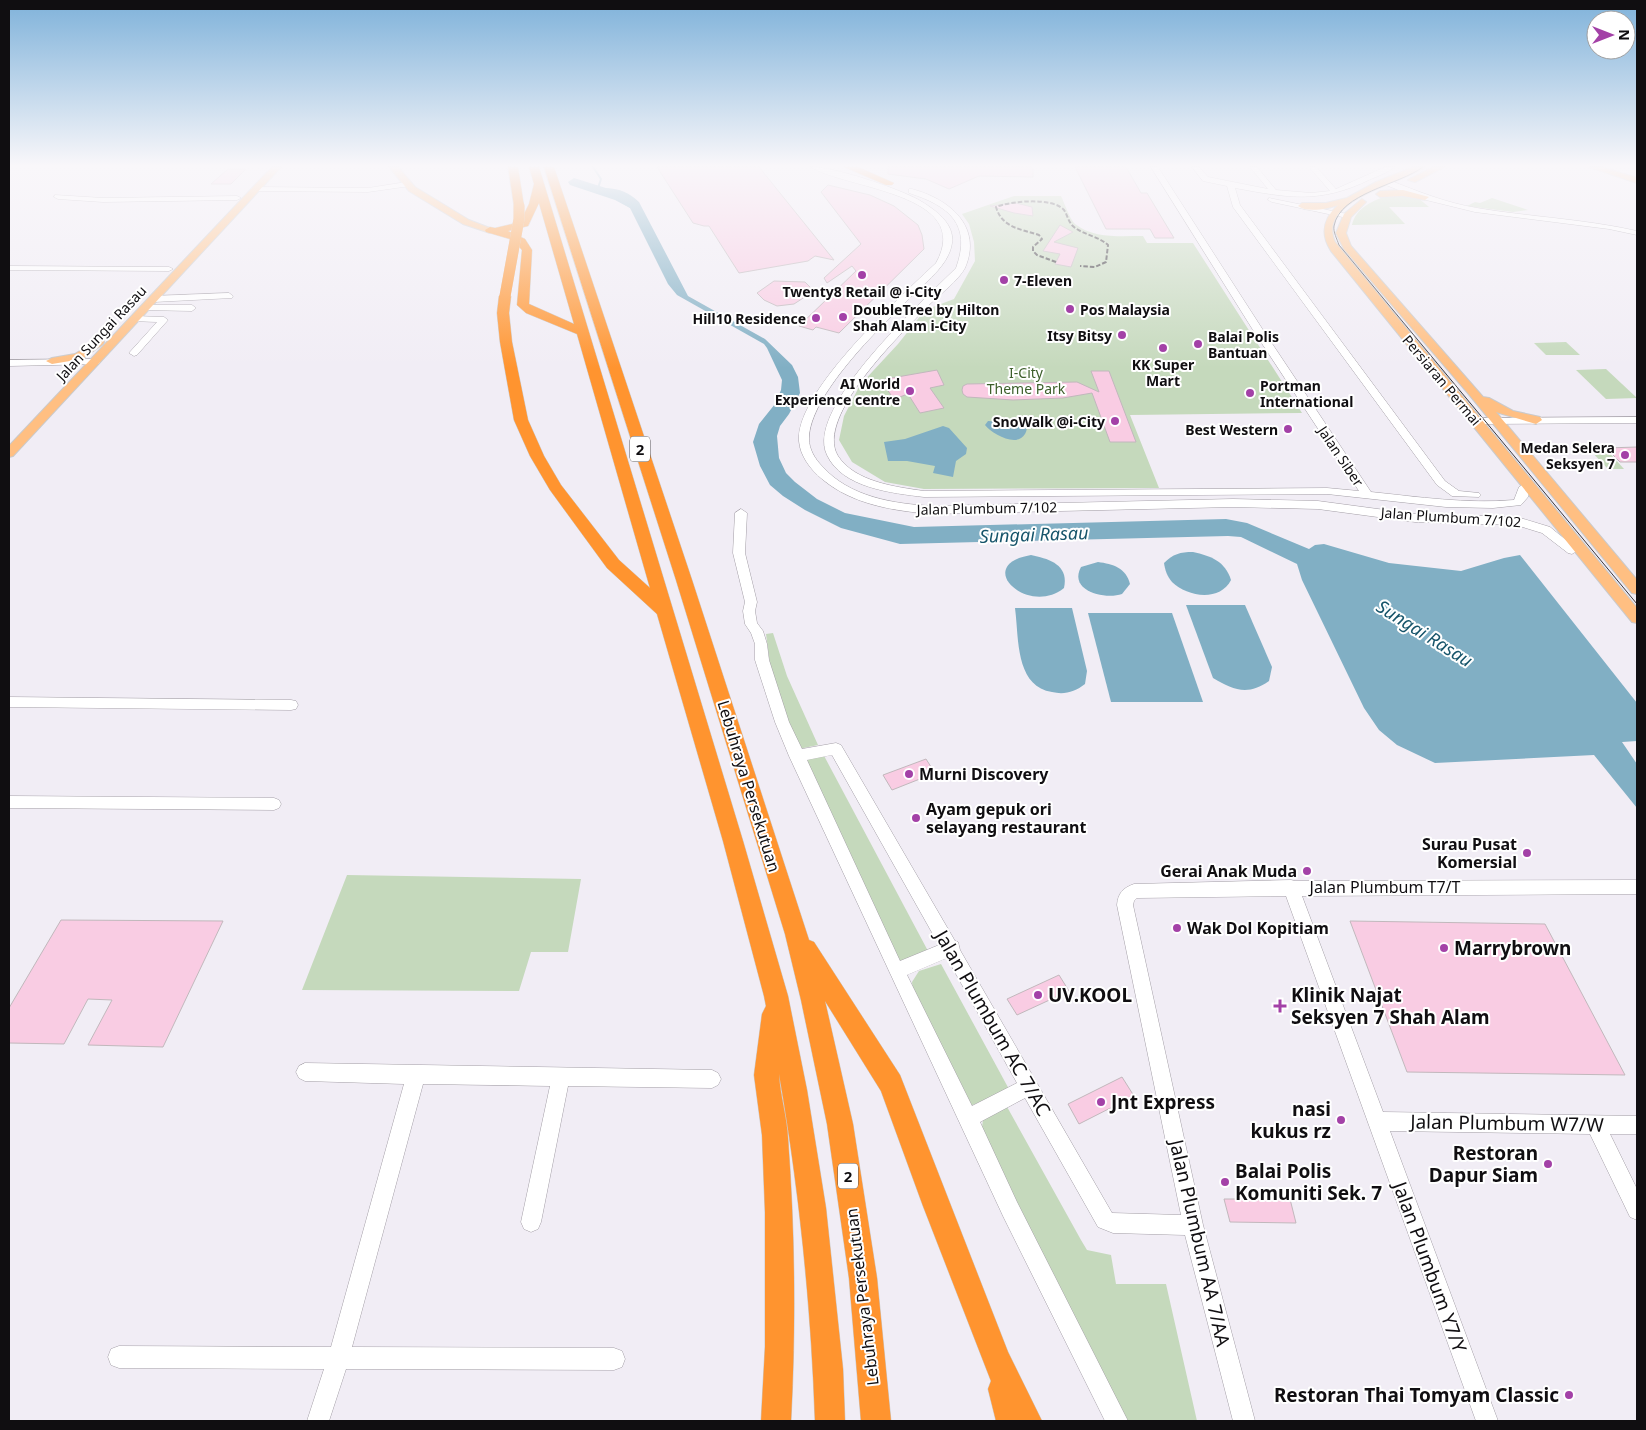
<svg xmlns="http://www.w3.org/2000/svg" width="1646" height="1430" font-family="'Noto Sans',sans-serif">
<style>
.green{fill:#c5d9bc}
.water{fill:#81afc4}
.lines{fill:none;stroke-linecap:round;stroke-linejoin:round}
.stream{stroke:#81afc4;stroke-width:2}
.river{fill:#81afc4;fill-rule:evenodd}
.building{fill:#f9cce3;stroke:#c1b8bc}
.minor-casing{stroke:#a49fa7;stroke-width:1}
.major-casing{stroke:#cacacb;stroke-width:2}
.highway-casing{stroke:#cacacb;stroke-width:1}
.minor{fill:#fff;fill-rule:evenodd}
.major{fill:#ffbf82;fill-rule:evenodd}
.highway{fill:#ff942f;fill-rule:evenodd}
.tram{stroke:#3a383c;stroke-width:1}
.rail{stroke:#3a383c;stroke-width:2;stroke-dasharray:4.5 2;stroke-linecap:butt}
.highway-bridge-casing{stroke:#cacacb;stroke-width:11;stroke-linecap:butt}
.highway-bridge{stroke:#ff942f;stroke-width:11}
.poi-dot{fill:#a341a7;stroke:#fff;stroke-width:2}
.labels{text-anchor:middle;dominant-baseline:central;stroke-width:4;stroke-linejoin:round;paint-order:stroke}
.far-poi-label{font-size:14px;font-weight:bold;fill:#100e11;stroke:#fff;text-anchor:end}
.far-street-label{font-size:14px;fill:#100e11;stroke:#fff}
.far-park-label{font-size:14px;fill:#3c5e2a;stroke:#fff}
.shield{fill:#fff;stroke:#585658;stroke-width:1}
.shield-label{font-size:15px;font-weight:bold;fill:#100e11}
.poi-label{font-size:16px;font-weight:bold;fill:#100e11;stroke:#fff;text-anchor:start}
.street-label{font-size:16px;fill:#100e11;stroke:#fff}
.water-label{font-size:18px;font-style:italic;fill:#16546a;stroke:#fff}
.near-poi-label{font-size:19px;font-weight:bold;fill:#100e11;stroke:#fff;text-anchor:start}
.near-street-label{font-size:19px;fill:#100e11;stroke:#fff}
</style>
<rect width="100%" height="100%" fill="#f1edf5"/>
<g class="green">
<path d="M1390 195 1417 197 1429 207H1389L1405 224 1352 225C1356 207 1374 200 1390 195Z"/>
<path d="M1014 196H1061C1065 204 1069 218 1075 224 1094 239 1121 236 1143 236L1147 243H1193L1302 413 1130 415 1159 488 924 489 885 482 852 462 839 440 844 416 860 385 898 344 925 310 954 299 975 261 974 242 969 224 962 214Z"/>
<path d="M1492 198 1528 210 1513 212 1467 206 1475 202 1480 203Z"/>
<path d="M1566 342 1580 355H1546L1534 343Z"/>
<path d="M1606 369 1637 398 1606 399 1576 370Z"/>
<path d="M1605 448 1624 469H1608L1589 449Z"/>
<path d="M773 633 787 676 818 745 799 749 772 680 766 634Z"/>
<path d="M822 752 928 951 900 961 845 850 804 758Z"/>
<path d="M347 875 581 879 568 952H531L519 991 302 990Z"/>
<path d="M941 964 1010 1091 970 1106 914 997 912 982 919 971Z"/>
<path d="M1006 1105 1081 1240 1087 1250 1111 1255 1116 1284H1166L1197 1421H1126L986 1144 982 1128 983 1119Z"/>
</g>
<g class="water">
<path d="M606 188C621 189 628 192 639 202L688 296 765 339 792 365 798 377 800 393 789 414 780 426 777 436 779 458 786 473 795 482 817 499 845 513 914 527 1226 519 1247 523 1309 549 1315 545 1324 544 1389 563 1461 571 1504 558 1520 555 1637 703V741L1622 742 1637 764V808L1594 755 1435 763 1397 745 1379 730 1364 708 1302 580 1297 564 1241 537 1228 536 900 544 841 528 805 510 783 496 770 485 760 466 753 442 759 424 775 404 781 390 782 380 767 348 764 344 677 295 668 284 630 208 603 192Z"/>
<path d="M1021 419 1028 422C1027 426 1027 431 1025 434 1017 448 992 434 985 425L988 421 1012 422Z"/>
<path d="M943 426 949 428 967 448 966 454 956 461 953 477 933 473 935 466 907 461H888L884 442 905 439Z"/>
<path d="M1193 552C1211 556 1225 561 1231 580 1220 602 1187 597 1172 582 1167 576 1165 570 1164 563 1173 554 1180 552 1193 552Z"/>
<path d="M1031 555C1050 559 1069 565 1064 588 1028 617 972 565 1031 555Z"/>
<path d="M1098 562C1113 564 1126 568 1130 584L1122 594C1105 600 1068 591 1081 567Z"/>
<path d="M1186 605H1245L1272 667 1269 681C1248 696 1233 690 1213 678Z"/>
<path d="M1015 608H1072L1087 671 1085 684C1075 692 1064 695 1052 692 1015 686 1019 638 1015 608Z"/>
<path d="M1088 613H1172L1203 702H1111Z"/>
</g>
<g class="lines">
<path class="stream" d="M593 167 601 179 598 188"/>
<path class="river" d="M574 178 625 194 638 205 632 209 615 200 570 185 568 182Z"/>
</g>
<g class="building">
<path d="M657 167H759L834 260 815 256 808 261 739 273 709 226H704L693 223Z"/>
<path d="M888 167H1033V177L979 176 949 189 926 179 888 174Z"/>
<path d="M1075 167H1126L1141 193H1147L1174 238H1155L1150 229H1106Z"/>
<path d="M228 169H246L231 184H211Z"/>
<path d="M828 185 870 195 894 206 918 225 922 235 924 249 839 333 816 327 813 330 799 326 856 271 852 266 827 283 824 278 861 244 821 192Z"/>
<path d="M1016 203 1032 207 1033 216 1014 213 990 206Z"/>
<path d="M1060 225 1073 232 1054 242 1078 248 1071 267 1055 264 1060 254 1043 251Z"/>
<path d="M774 281 805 282 814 291 794 304 777 306 764 300 757 293Z"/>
<path d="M937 370 944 385 930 388 944 408 920 413 908 394 894 399 880 380Z"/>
<path d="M1091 371H1109L1136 442H1110L1092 393 1063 398 1013 400 967 397 963 394 962 390 963 386 967 384 1077 382 1099 392Z"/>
<path d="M1637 447V462H1620L1606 448Z"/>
<path d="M926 759 935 773 892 790 883 775Z"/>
<path d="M61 920 223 921 163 1047 88 1045 112 1000 88 999 64 1044 9 1043V1008Z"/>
<path d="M1350 921 1545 924 1625 1075 1407 1072Z"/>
<path d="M1059 975 1069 991 1017 1015 1007 999Z"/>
<path d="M1122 1077 1134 1096 1079 1124 1068 1104Z"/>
<path d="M1224 1199H1290L1296 1223 1230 1222Z"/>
</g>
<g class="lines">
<g class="minor-casing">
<g id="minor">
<path d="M811 167C835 167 897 188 919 200 934 209 955 223 952 243 949 266 924 283 909 299 879 328 809 396 809 439 809 449 815 459 822 466 849 497 894 504 933 506L1233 499 1318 501 1415 514 1517 517 1550 527 1578 550 1572 554 1568 553 1542 533 1516 525 1415 522 1318 509 1233 507 933 514C895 511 853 505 822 479 811 470 800 456 799 441 795 392 901 296 936 263 975 193 845 189 811 167Z"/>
<path d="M1151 167H1158L1263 330 1371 492C1419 497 1466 504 1514 500L1519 487 1524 484 1529 487 1528 497 1521 505 1493 508 1446 507 1327 494 924 497C892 493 842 488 827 455 804 408 924 300 956 268 972 224 949 206 909 193V189H912C949 199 983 226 965 268 959 280 938 296 928 306 902 333 814 417 838 456 855 482 896 487 924 491L1327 488 1359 491 1253 330Z"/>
<path d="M1192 167H1199L1208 177 1268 189 1250 167H1257L1276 190 1311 193 1330 191 1309 167H1316L1336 189 1385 167H1395C1388 172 1379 176 1371 179 1320 204 1289 198 1235 188L1240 205 1445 481 1459 491 1479 493 1481 495 1479 497 1452 496 1437 485 1233 207 1227 186 1203 181Z"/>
<path d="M1383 180H1389C1417 191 1446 203 1477 208 1530 217 1584 219 1637 231V235L1609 229 1475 212 1422 199 1383 184Z"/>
<path d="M407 182 411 184 410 186 368 192 255 191 251 189 255 187 368 188Z"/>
<path d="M55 195 103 198 237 196 241 198 237 200 103 202 58 199 54 197Z"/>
<path d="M1269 198 1347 214 1351 216 1347 218 1272 202 1268 200Z"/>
<path d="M9 266 169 267 173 269 169 271 9 270Z"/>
<path d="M229 293 233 296 232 298 154 302 150 299 154 296Z"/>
<path d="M145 305H192L196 308 192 311 142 310 141 308Z"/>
<path d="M134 316 164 317 168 320 137 355 134 356 129 353 157 322 131 321V317Z"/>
<path d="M95 359 100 362 98 364 9 366V360Z"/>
<path d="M1637 417V423L1483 424 1478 421 1483 418Z"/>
<path d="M741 509 747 513 745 553 757 602 755 611 757 623 763 631 767 644 769 660 789 722 802 749 836 743 841 745 955 941 958 942 960 950 1112 1213 1181 1215 1117 905C1118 893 1123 888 1134 884L1291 880 1295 881 1637 880V894L1302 896 1383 1112 1637 1116V1134H1610L1637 1189V1220L1630 1217 1590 1134 1390 1131 1498 1421H1476L1286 896 1137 898 1134 901 1133 905 1203 1225 1255 1421H1233L1185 1235 1113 1233 1098 1227 1025 1098 980 1122 1017 1202 1128 1421H1105L1003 1216 789 756 775 722 755 660V644L751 633 745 624 743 611 745 602 733 553 735 513ZM832 755 939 945 900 961 807 760ZM947 958 1017 1083 972 1106 907 975Z"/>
<path d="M9 697 291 700 296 701 298 705 296 709 291 710 9 707Z"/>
<path d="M9 796 274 798 279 800 281 804 279 808 274 810 9 808Z"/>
<path d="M305 1063 712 1070 718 1073 721 1079 718 1085 712 1088 568 1086 541 1222 538 1229 531 1232 524 1229 521 1222 550 1086 423 1084 352 1347 614 1348 622 1351 625 1359 622 1367 614 1370 346 1369 329 1421H307L324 1369 119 1368 111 1365 108 1357 111 1349 119 1346 331 1347 404 1084 305 1081 299 1078 296 1072 299 1066Z"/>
</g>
</g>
<g class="major-casing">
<g id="major">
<path d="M272 167H281L13 456 9 457V446Z"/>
<path d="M389 167H398L415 187 469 220 495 230 490 233 463 224 409 191Z"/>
<path d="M1413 167H1425C1404 183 1316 199 1335 242L1637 608V623L1632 622 1331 251C1320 234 1323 219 1338 205 1328 209 1307 213 1298 206L1302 203H1326L1347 198 1376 182Z"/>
<path d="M1433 167H1444L1415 182 1408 180Z"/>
<path d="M1589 167H1602L1637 178V183Z"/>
<path d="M1403 190 1429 197 1425 200 1403 196 1380 197 1376 194 1380 191Z"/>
<path d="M1362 199 1366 202 1351 217 1346 233 1351 246 1483 397 1489 398 1513 411 1540 417 1542 420 1536 424 1496 412 1637 580V594L1632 593 1467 392 1344 249 1336 233 1344 214Z"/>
<path d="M99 339 103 340 104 342 103 344 82 359 52 364 46 361 52 358 75 354Z"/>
</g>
</g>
<g class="highway-casing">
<g id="highway">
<path d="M508 167H518L524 206 523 208H515L514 206Z"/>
<path d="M529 167H539L743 841 788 996 807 1090 826 1208 843 1369 845 1421H815C811 1305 799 1188 779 1074 780 1095 787 1117 788 1138 795 1232 796 1327 791 1421H761L765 1347V1212L762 1135 754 1075 762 1014 766 1006 764 996 723 841 657 614 607 568 550 490 530 456 514 420 500 342 497 313 499 296 505 292 511 296 509 313 512 342 528 420 544 456 561 485 619 560 650 588 577 334 526 313 517 305 522 250 513 240 486 232 485 230 490 227 495 228 520 222 529 204 534 184ZM539 203 574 324 529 304 532 250 525 239 508 231 528 226Z"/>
<path d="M544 167H554L692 580 809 940 814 942 900 1075 1008 1352 1042 1421H996L988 1389 991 1381 923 1206 881 1091 825 1001 853 1124 877 1278 891 1421H861L849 1278 827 1124 801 1000 785 934 676 580Z"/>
<path d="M844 167H858L894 183 892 185H886Z"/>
</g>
</g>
<use href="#minor" class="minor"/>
<use href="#major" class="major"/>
<use href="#highway" class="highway"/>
<path class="tram" d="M1423 167C1399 185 1340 193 1334 226 1333 232 1337 239 1339 245L1637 604"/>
<path class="rail" d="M1056 262 1037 255 1033 251V247L1042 239 1039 235C1021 229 1002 228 996 207 1010 201 1053 197 1064 210 1068 216 1068 222 1074 227 1084 235 1098 236 1108 245L1106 262 1095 267 1080 266"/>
<g class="highway-bridge-casing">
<path id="highway-bridge" d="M505 296 519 219V206"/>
</g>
<use href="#highway-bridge" class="highway-bridge"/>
</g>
<linearGradient id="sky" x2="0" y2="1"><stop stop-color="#7fb2da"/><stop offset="0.45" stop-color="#f9f7fa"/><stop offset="1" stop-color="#f9f7fa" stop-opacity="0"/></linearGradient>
<rect width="1646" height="368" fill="url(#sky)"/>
<g class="poi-dot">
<circle cx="862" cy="275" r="5"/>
<circle cx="1004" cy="280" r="5"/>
<circle cx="1070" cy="309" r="5"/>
<circle cx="843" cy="317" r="5"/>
<circle cx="816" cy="318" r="5"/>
<circle cx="1122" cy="335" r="5"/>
<circle cx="1198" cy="344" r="5"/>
<circle cx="1163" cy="348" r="5"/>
<circle cx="910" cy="391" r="5"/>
<circle cx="1250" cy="393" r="5"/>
<circle cx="1115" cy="421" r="5"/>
<circle cx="1288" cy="429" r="5"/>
<circle cx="1625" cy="455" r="5"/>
<circle cx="909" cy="774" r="5"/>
<circle cx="916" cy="818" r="5"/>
<circle cx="1527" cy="853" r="5"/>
<circle cx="1307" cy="871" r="5"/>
<circle cx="1177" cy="928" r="5"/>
<circle cx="1444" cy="948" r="5"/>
<circle cx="1038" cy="995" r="5"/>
<path d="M1277.5 998.5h5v5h5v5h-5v5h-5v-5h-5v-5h5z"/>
<circle cx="1101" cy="1102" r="5"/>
<circle cx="1341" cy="1120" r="5"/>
<circle cx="1548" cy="1164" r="5"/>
<circle cx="1225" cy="1182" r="5"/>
<circle cx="1569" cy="1395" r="5"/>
</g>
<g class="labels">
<g class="far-poi-label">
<text x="1014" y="280" text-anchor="start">7-Eleven</text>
<text x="862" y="291" text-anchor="middle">Twenty8 Retail @ i-City</text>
<text x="853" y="309" text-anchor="start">DoubleTree by Hilton<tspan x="853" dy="16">Shah Alam i-City</tspan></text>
<text x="1080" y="309" text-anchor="start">Pos Malaysia</text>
<text x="806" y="318">Hill10 Residence</text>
<text x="1112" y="335">Itsy Bitsy</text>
<text x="1208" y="336" text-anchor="start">Balai Polis<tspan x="1208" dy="16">Bantuan</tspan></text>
<text x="1163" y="364" text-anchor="middle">KK Super<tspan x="1163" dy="16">Mart</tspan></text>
<text x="900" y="383">AI World<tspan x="900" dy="16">Experience centre</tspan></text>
<text x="1260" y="385" text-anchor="start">Portman<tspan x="1260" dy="16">International</tspan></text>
<text x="1105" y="421">SnoWalk @i-City</text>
<text x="1278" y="429">Best Western</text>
<text x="1615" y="447">Medan Selera<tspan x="1615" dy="16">Seksyen 7</tspan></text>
</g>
<g class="far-street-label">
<text transform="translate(101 333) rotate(-47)">Jalan Sungai Rasau</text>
<text transform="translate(1442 380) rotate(50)">Persiaran Permai</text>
<text transform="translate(1341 456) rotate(56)">Jalan Siber</text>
<text transform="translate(987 508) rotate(-1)">Jalan Plumbum 7/102</text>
<text transform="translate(1451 517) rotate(4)">Jalan Plumbum 7/102</text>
</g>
<g class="far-park-label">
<text x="1026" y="372">I-City<tspan x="1026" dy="16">Theme Park</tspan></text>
</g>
<g class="shield">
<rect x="630" y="436.5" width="20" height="25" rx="4"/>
<rect x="838" y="1163.5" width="20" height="25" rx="4"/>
</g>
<g class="shield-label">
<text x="640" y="449">2</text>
<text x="848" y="1176">2</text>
</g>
<g class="poi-label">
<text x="919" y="774">Murni Discovery</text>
<text x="926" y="809">Ayam gepuk ori<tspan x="926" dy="18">selayang restaurant</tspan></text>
<text x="1517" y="844" text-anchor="end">Surau Pusat<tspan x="1517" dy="18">Komersial</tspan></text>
<text x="1297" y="871" text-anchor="end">Gerai Anak Muda</text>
<text x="1187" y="928">Wak Dol Kopitiam</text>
</g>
<g class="street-label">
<text transform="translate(749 786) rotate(73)">Lebuhraya Persekutuan</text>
<text x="1385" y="887">Jalan Plumbum T7/T</text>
<text transform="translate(862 1297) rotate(-97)">Lebuhraya Persekutuan</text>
</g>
<g class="water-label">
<text transform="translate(1034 534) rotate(-2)">Sungai Rasau</text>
<text transform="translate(1425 633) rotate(32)">Sungai Rasau</text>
</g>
<g class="near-poi-label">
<text x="1454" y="948">Marrybrown</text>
<text x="1048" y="995">UV.KOOL</text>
<text x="1291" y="995">Klinik Najat<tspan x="1291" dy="22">Seksyen 7 Shah Alam</tspan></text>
<text x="1111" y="1102">Jnt Express</text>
<text x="1331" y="1109" text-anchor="end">nasi<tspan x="1331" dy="22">kukus rz</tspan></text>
<text x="1538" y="1153" text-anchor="end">Restoran<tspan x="1538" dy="22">Dapur Siam</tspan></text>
<text x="1235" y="1171">Balai Polis<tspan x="1235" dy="22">Komuniti Sek. 7</tspan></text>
<text x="1559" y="1395" text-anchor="end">Restoran Thai Tomyam Classic</text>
</g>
<g class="near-street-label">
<text transform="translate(993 1023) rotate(60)">Jalan Plumbum AC 7/AC</text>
<text transform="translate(1507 1123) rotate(1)">Jalan Plumbum W7/W</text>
<text transform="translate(1200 1243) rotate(77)">Jalan Plumbum AA 7/AA</text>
<text transform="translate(1430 1267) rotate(70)">Jalan Plumbum Y7/Y</text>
</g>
</g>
<rect width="1646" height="1430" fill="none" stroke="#100e11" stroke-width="20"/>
<g transform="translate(1611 35) rotate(90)"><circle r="24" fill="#ffffff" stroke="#9f9fa0"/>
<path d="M0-4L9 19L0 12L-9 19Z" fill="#a341a7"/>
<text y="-8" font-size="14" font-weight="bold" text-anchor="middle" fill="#100e11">N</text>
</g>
</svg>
